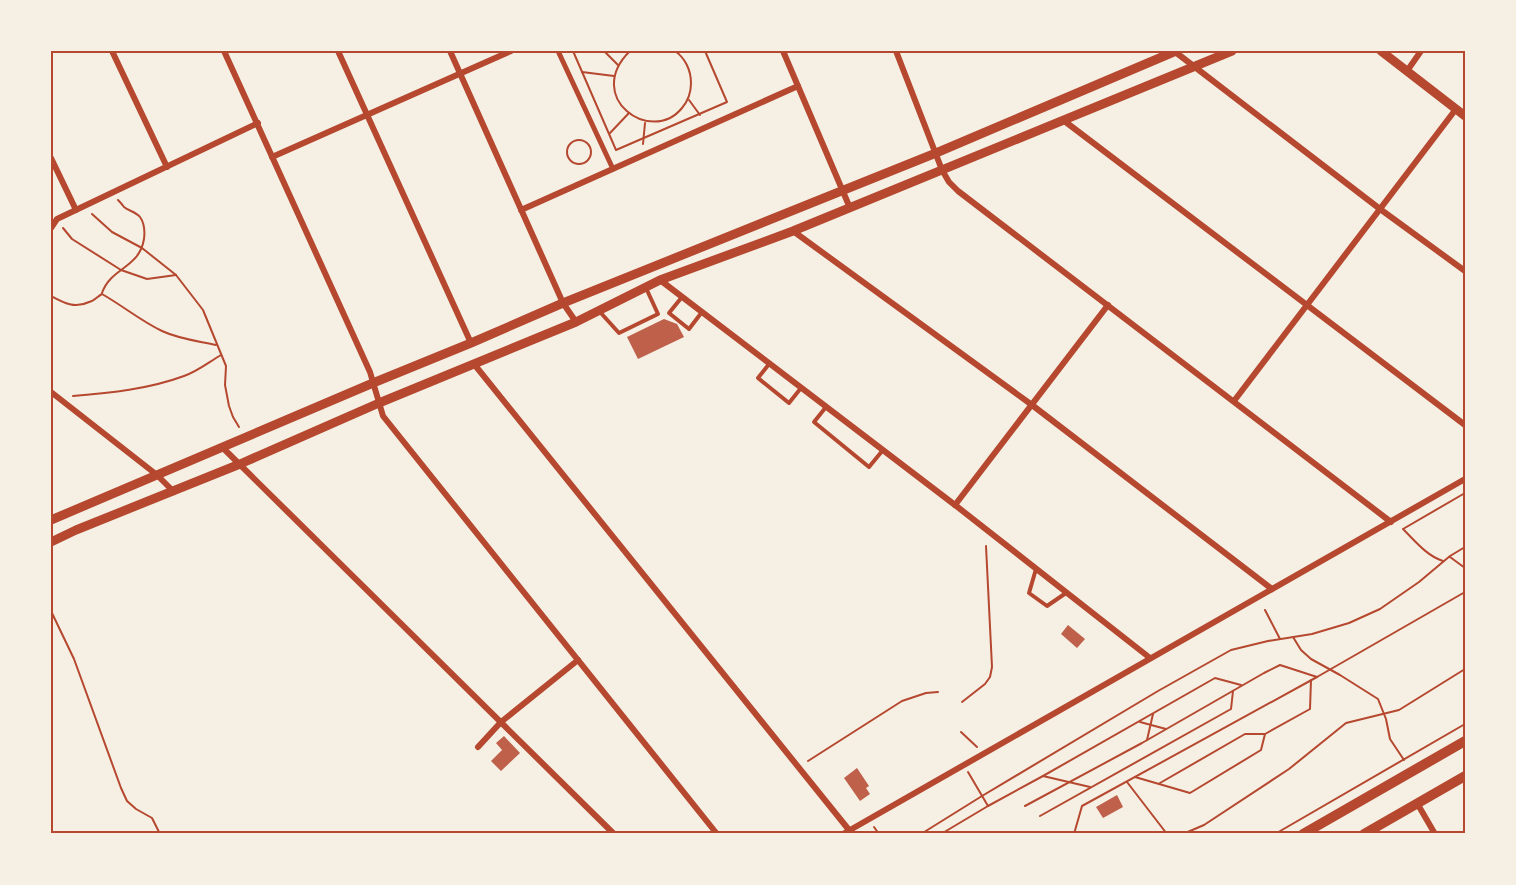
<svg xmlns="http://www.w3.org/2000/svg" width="1516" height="885" font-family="'Crimson Pro',serif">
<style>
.building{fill:#bf614a}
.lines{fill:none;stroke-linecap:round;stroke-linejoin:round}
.path{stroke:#b5482f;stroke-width:2}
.service{stroke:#b5482f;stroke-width:4}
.pedestrian{stroke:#b5482f;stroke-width:5}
.minor{stroke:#b5482f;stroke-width:6}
.tertiary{stroke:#b5482f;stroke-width:9}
.secondary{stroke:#b5482f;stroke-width:10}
.neatline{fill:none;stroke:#b5482f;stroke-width:2}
</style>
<rect width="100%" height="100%" fill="#f6efe4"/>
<g class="building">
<path d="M664 319 677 324 684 337 638 359 627 337Z"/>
<path d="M1068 625 1085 639 1077 648 1061 634Z"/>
<path d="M504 736 520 753 501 771 491 761 502 750 496 743Z"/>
<path d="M857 768 869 786 866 788 870 794 860 801 844 778Z"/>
<path d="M1117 795 1123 807 1103 818 1096 807Z"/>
</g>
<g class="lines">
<g class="path">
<path d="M573 51 616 150 727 102 705 51"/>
<path d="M604 51 618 65"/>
<path d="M630 51C583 97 651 146 682 108 688 101 691 92 691 83 691 70 685 58 675 51"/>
<path d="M582 72 614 76"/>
<path d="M689 100 700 115"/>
<path d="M610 133 629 113"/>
<circle cx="579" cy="152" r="12"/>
<path d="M643 144 645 123"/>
<path d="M92 214 112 232 142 248 176 275 203 310 226 366 225 385 229 406 233 417 239 427"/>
<path d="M63 228 72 239 121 270 147 279 176 275"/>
<path d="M102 293C111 267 139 269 144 239 145 231 145 224 140 217 136 212 129 211 124 207 122 204 120 202 118 200"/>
<path d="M51 296C64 303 75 309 89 302 94 301 98 296 102 294 123 306 141 321 162 331 179 339 198 341 216 345"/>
<path d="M73 396C110 393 149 389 184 376 198 371 209 362 221 355"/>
<path d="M1450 557 1465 568"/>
<path d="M1443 561C1427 556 1415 541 1403 529L1465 493"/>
<path d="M1265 610 1280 639"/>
<path d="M51 611 74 659 121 788 127 801 136 809 152 818 160 834"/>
<path d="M1293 637 1301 650 1311 659 1340 675 1378 699 1386 719 1390 739 1404 760"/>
<path d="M962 702 985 684 990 677 992 667 986 546"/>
<path d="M1140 722 1166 729"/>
<path d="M961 732 977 747"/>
<path d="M1147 740 1153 714"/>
<path d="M808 761 902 701 926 693 938 692"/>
<path d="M968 772 988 806"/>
<path d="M1043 776 1090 787"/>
<path d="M1135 777 1190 793 1261 750 1265 734"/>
<path d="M1127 782 1167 834"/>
<path d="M1160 783 1245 734H1265L1310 709 1311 680"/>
<path d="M1025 806 1142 743 1264 673 1280 665 1317 677 1465 592"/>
<path d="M1040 816 1231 709 1233 691"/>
<path d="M874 827 879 834"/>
<path d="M921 834 982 796 1158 691 1231 650 1268 641 1312 634 1349 623 1380 609 1419 582 1450 556 1465 547"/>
<path d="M941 834 988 806 1043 776 1215 678 1241 685"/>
<path d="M1074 834 1082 806 1317 677"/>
<path d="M1183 834 1204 825 1289 769 1346 723 1399 710 1465 669"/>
<path d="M1275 834 1465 724"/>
</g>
<g class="service">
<path d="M682 297 669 313 689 329 702 312"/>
<path d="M600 312 619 333 658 314 646 288"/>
<path d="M769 364 758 378 789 403 801 388"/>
<path d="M826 407 814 422 869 467 883 450"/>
<path d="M1036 569 1029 593 1047 606 1066 593"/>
</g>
<path class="pedestrian" d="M558 51 613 169"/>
<g class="minor">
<path d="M112 51 167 167"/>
<path d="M224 51 370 372 383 416 717 834"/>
<path d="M338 51 471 343"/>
<path d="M450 51 563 303 576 322"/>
<path d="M783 51 850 208"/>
<path d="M896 51 942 170 949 182 958 191 1391 522"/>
<path d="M1174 51 1380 209 1465 271"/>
<path d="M1407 71 1421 51"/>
<path d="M1063 120 1465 425"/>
<path d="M272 157 511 51"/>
<path d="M51 158 76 210"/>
<path d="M521 210 798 86"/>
<path d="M51 228 57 219 258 123"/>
<path d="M793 231 1032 405 1272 589"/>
<path d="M660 280 955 505 1150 658"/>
<path d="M474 364 849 830"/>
<path d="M51 392 157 475 174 492"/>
<path d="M1234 401 1456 109"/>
<path d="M222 447 614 834"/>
<path d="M955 505 1108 305"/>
<path d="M478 747 501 722 578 660"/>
<path d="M1417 803 1435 834"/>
<path d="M843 834 1465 479"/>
</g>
<g class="tertiary">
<path d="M1381 51 1465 116"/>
<path d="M51 520 373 383 471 343 563 303 936 153 1176 51"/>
<path d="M51 542 76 530 240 464 379 403 576 322 660 280 793 231 1232 51"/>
</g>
<g class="secondary">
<path d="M1303 834 1465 741"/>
<path d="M1364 834 1465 776"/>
</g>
</g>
<rect width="1516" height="885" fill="none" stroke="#f6efe4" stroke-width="105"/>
<rect x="52" y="52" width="1412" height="780" class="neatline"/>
</svg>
